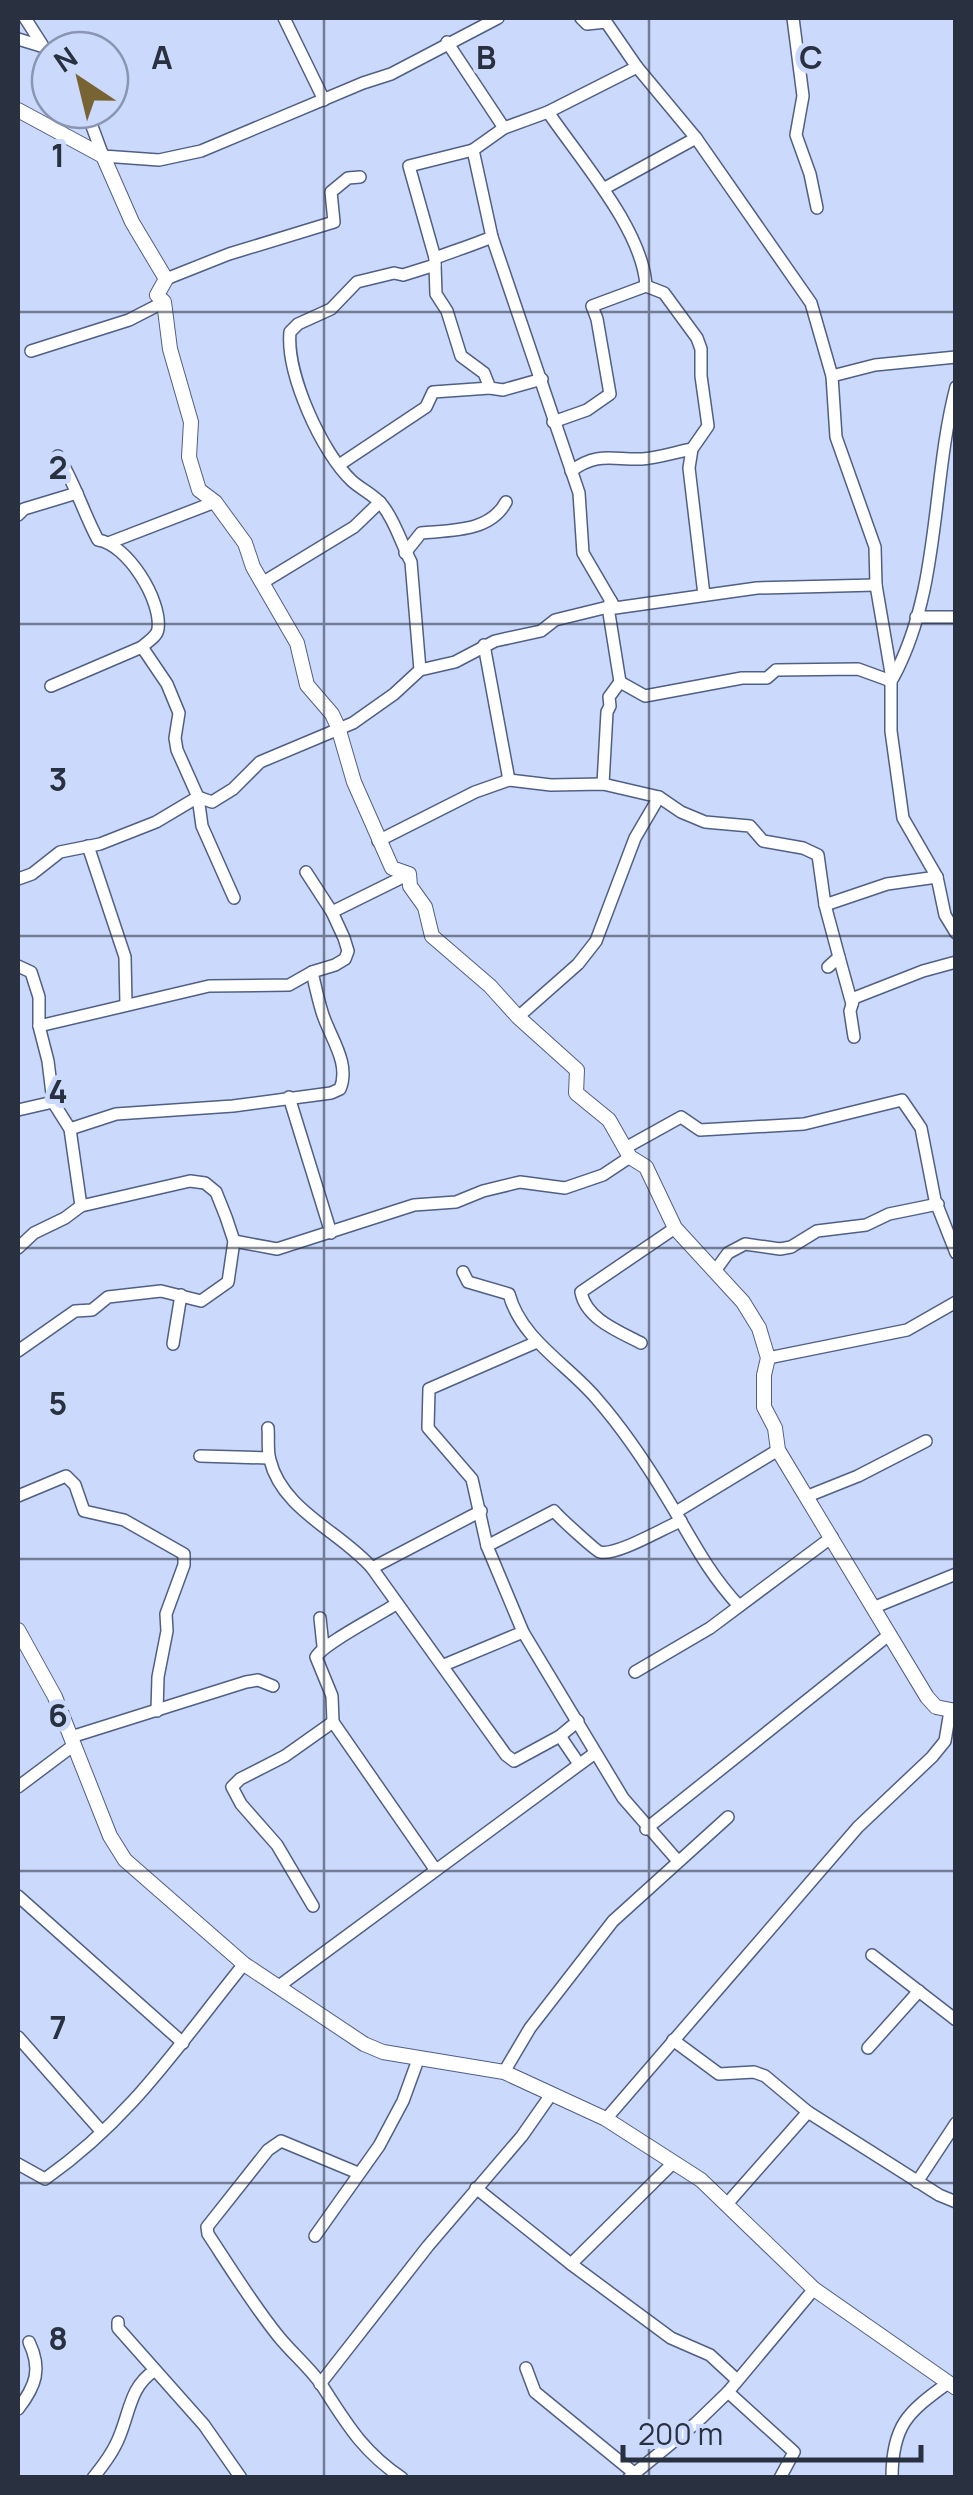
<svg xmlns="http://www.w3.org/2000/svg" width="973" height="2495" font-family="Manrope,sans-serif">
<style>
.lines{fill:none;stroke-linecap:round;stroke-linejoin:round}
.minor-casing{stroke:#505f84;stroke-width:14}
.tertiary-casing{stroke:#505f84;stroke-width:16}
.minor{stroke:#fff;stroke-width:11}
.tertiary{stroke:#fff;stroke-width:14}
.grid{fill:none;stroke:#293040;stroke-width:2.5;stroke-opacity:0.55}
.grid-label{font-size:32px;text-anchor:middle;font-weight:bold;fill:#293040;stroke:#cbd9fc;stroke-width:10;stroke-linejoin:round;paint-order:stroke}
</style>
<rect width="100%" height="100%" fill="#cbd9fc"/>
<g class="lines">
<g class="minor-casing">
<g id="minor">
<path d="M25 18 50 57"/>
<path d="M284 18 324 100"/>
<path d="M581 18 587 24 606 22 637 67 696 138 811 303 832 376 836 437 875 547 876 585 891 673V731L903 818 937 877 945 915 956 933"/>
<path d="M793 18 803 96 796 135 810 174 817 208"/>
<path d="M18 39 41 46"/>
<path d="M447 42 504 128"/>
<path d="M86 110 103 156 159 160 201 151 363 83 391 74 498 18"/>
<path d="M548 112C579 158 643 230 646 286"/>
<path d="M605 188 696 138"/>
<path d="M435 258 409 166 473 150"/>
<path d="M435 265 436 294 447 311 461 356 484 373 490 388 503 390 542 379"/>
<path d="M166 279 229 254 334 222 331 192 348 178 360 177"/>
<path d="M31 351 129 320 164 302"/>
<path d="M832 376 875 365 956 357"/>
<path d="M553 422 587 410 610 394 597 319 592 306 646 286 664 293 697 338 701 349V376L708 426 692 449 689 468 704 595"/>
<path d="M58 456C75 483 83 512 98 540 127 544 162 600 158 629 157 637 148 641 142 647"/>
<path d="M339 465 426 407 433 392 490 388"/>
<path d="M571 471C598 451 613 460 642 459 658 458 676 452 692 449"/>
<path d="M18 515 24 509 77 493"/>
<path d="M111 542 215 502"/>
<path d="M405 553 421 533C452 530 490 532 506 502"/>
<path d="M262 583 354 527 380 502"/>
<path d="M611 601 583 553 579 493 492 237 473 150 504 128 548 112 637 67"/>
<path d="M608 607 620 682"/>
<path d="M916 617H956"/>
<path d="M484 645 509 780"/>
<path d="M420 670 411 562C401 543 396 523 383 506 375 495 362 490 352 481 322 453 286 374 290 332L298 324 331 309 357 282 394 273 403 275 435 265V258C454 251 473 245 492 237"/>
<path d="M893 678C941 589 931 483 956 387"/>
<path d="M51 686 142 647 167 684 179 713 175 738 177 750 198 797 202 826 234 898"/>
<path d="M603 784 607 712 610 706 609 697 620 682 645 696 742 678H767L776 670 858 669 891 681"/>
<path d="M198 797 212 802 233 789 260 762 353 723 394 694 420 670 455 662 495 641 541 631 555 620 608 607 611 601 615 608 757 588 876 585"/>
<path d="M378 841 475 792 509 780 551 785 603 784 659 797 681 812 705 822 750 826 763 841 803 848 818 855 825 905 839 957 828 967"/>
<path d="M88 846 125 957 126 1005"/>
<path d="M18 879 32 874 60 852 100 844 156 822 198 797"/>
<path d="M825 905 887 884 937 877"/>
<path d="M332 912 409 874"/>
<path d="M839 957 852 1004"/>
<path d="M18 966 31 972 39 997V1026L48 1061 53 1102 70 1129 81 1206"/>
<path d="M518 1017 578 964 596 941 635 838 659 797"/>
<path d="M39 1026 209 986 289 985 312 972 335 965 345 959 348 951 344 938 332 912 306 872"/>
<path d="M854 1037 850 1011 854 998 923 971 956 962"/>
<path d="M289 1097 331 1233"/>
<path d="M18 1110 53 1102"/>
<path d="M70 1129 116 1114 233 1106 331 1093 340 1089C351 1063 329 1036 322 1012 318 999 315 985 312 972"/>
<path d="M627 1147 681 1117 700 1130 804 1124 902 1100 921 1128 935 1200 956 1253"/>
<path d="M234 1241 277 1249 414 1205 456 1202 483 1191 520 1182 565 1188 603 1175 630 1157"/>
<path d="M18 1248 34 1233 65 1218 81 1206 190 1181 205 1183 216 1192 226 1217 234 1241 228 1282 201 1301 161 1291 108 1297 92 1310 75 1311 18 1351"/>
<path d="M715 1271 728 1253 745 1244 780 1249 791 1247 817 1231 866 1225 889 1214 938 1204"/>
<path d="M463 1272 468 1282 509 1294C521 1339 567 1364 596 1398 623 1429 646 1463 667 1498 692 1539 706 1570 739 1606"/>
<path d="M537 1342 429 1389 428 1428 472 1479 487 1546 523 1632 623 1798 677 1860"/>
<path d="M641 1343C618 1331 586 1319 581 1292L675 1228"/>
<path d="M173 1344 181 1295"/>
<path d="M768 1358 907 1330 956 1302"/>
<path d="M268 1428C269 1438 267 1450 270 1460 282 1510 341 1532 372 1568L506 1755 514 1761 560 1736 578 1721"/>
<path d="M200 1456 269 1458"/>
<path d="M18 1496 66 1476 75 1485 84 1511 124 1520 184 1554V1565L166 1614 167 1631 158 1677 157 1711"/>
<path d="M808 1496 858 1476 926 1441"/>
<path d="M676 1512 778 1450"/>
<path d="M487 1546 554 1511C560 1518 596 1551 600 1552 617 1556 663 1528 681 1521"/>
<path d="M372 1568 481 1511"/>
<path d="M396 1604C378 1616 324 1643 316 1657L332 1696 333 1722 435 1869"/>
<path d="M875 1607 956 1574"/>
<path d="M320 1618 323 1646"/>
<path d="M444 1665 523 1632"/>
<path d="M635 1672 710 1628 832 1537"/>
<path d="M560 1736 579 1764"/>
<path d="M71 1737 246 1682 258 1680 273 1686"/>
<path d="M18 1787 74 1745"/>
<path d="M646 1829 890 1634"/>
<path d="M18 1896 183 2043"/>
<path d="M313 1906 277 1845 241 1804 232 1787 240 1779 285 1756 333 1722"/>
<path d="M872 1955 956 2020"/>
<path d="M279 1986 595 1753"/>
<path d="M18 2037 102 2132"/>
<path d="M673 2040 719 2074 754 2072 765 2076 808 2112 939 2195 956 2202"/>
<path d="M868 2048 919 1991"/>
<path d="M504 2072 530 2028 613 1921 728 1817"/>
<path d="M606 2119 858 1827 932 1757 945 1741 950 1711"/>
<path d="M18 2164 45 2179C132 2118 179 2044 244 1964"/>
<path d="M358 2173 281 2141 268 2150 207 2227 208 2234C231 2269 253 2305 279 2337 292 2353 309 2367 321 2384 346 2423 362 2451 402 2478"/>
<path d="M917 2182 956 2123"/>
<path d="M476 2188 571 2264 671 2338 710 2355 737 2380"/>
<path d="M726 2205 808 2112"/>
<path d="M315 2236 379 2146 403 2101 419 2057"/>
<path d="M571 2264 672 2164"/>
<path d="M118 2322V2328L204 2425 241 2478"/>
<path d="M526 2368 535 2392 634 2473"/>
<path d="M320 2384 428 2246 522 2136 550 2096"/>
<path d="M728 2392 794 2452 780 2478"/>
<path d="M18 2409C36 2386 42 2369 29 2342"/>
<path d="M93 2478C104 2464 114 2451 120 2435 130 2410 131 2386 154 2371"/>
<path d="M629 2478 696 2423 728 2392 814 2289"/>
<path d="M892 2478C892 2425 908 2412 948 2383"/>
</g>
</g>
<g class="tertiary-casing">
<g id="tertiary">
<path d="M18 110 103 156 132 222 166 279 157 295 164 302 170 349 191 422 189 457 199 490 215 502 245 543 253 567 297 643 307 685 332 714 338 727 354 782 392 868 409 874 410 886 425 907 432 936 490 986 518 1017 577 1070 576 1093 609 1120 630 1157 646 1167 675 1228 743 1302 759 1328 768 1358 764 1375V1407L775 1428 778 1450 927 1697 936 1707 956 1711"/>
<path d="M18 1630 55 1697 110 1836 125 1860 244 1964 364 2044 383 2052 504 2072 606 2119 701 2180 814 2289 956 2388"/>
</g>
</g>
<use href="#minor" class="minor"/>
<use href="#tertiary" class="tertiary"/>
</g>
<path class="grid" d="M324 18V2478M649 18V2478M18 312H956M18 624H956M18 936H956M18 1248H956M18 1559H956M18 1871H956M18 2183H956"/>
<g class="grid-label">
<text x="162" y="69">A</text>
<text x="486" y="69">B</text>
<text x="811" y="69">C</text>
<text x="58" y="167">1</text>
<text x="58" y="479">2</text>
<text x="58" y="791">3</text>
<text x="58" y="1103">4</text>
<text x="58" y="1415">5</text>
<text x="58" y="1727">6</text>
<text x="58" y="2039">7</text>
<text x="58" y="2350">8</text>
</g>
<rect width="973" height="2495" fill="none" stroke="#293040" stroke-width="40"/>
<g transform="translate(80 80) rotate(325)"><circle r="48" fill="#cbd9fc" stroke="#8a95b1" stroke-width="2.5"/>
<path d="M0-8L18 38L0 25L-18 38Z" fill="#786433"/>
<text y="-15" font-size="28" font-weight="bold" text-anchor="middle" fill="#293040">N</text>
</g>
<path d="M623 2445v15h298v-15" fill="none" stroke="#293040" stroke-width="5"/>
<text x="638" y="2445" font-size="30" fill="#293040" stroke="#cbd9fc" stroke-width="8" paint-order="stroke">200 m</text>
</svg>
